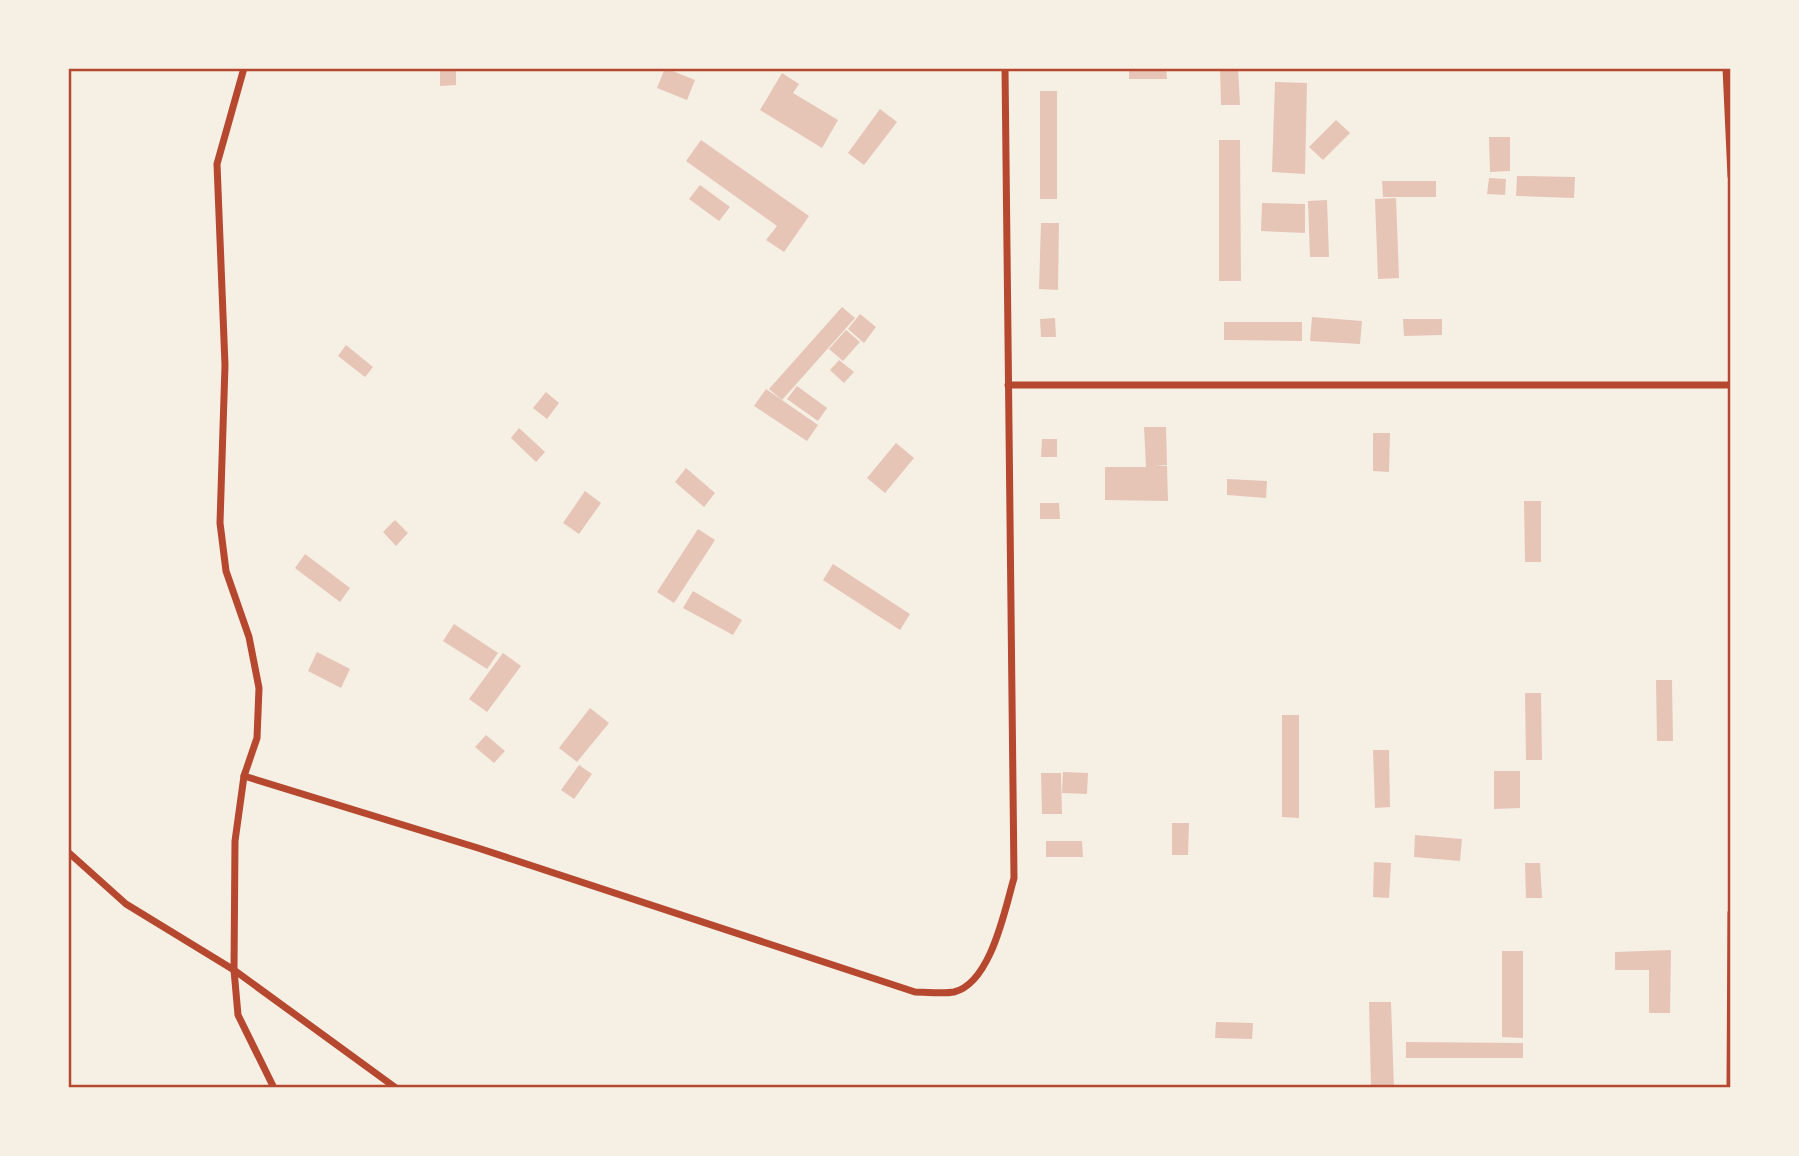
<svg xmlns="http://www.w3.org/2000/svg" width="1799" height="1156" font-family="'Times New Roman',serif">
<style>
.building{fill:#e6c5b7}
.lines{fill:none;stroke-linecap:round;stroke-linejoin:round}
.minor{stroke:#b5482f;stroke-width:7}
.neatline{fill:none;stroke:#b5482f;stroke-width:2.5}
</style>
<rect width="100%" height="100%" fill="#f6efe4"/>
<g class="building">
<path d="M665 68 695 80 687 100 657 88Z"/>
<path d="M1129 68H1166L1167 79H1129Z"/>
<path d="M1220 68H1238L1240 105H1221Z"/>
<path d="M440 71H456V85L440 86Z"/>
<path d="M782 73 799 84 793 93 838 120 822 148 760 110Z"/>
<path d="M1275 82 1307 83 1305 174 1272 172Z"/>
<rect x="1040" y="91" width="17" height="108"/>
<path d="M880 109 897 122 864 165 848 153Z"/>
<path d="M1336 120 1350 133 1323 160 1309 147Z"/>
<path d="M1489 137H1510V171L1490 172Z"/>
<path d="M701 140 809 216 784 252 766 240 777 226 686 161Z"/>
<path d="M1219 140H1240L1241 281H1219Z"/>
<path d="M1517 176 1575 177 1574 198 1516 196Z"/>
<path d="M1489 178 1506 179 1505 195 1487 194Z"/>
<path d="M1382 181H1436V197H1383Z"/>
<path d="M700 185 730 207 719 221 689 199Z"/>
<path d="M1396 198 1399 278 1378 279 1375 199Z"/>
<path d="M1327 200 1329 257H1310L1308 201Z"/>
<path d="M1262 203 1305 204V233L1261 231Z"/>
<path d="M1041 223H1059L1058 290 1039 289Z"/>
<path d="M842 307 855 318 782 400 769 389Z"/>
<path d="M860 314 876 327 864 343 848 329Z"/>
<path d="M1312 317 1362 321 1360 344 1310 341Z"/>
<path d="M1055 318 1056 337H1041L1040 319Z"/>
<path d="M1403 319H1442V335L1404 336Z"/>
<path d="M1224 322H1302V341L1224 340Z"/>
<path d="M846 330 860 342 843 361 829 349Z"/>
<path d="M346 345 373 367 365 377 338 356Z"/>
<path d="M839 360 854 372 844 383 830 370Z"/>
<path d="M797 386 827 408 818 421 787 399Z"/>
<path d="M766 389 818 425 807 441 754 406Z"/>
<path d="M546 392 559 403 547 419 533 408Z"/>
<path d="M1144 427H1166L1167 465 1155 466H1167L1168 501 1105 500V467H1146Z"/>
<path d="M519 428 545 452 536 462 511 438Z"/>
<path d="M1373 433H1390L1389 472 1373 471Z"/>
<path d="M1042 439H1057V457H1041Z"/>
<path d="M896 443 914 458 885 493 867 478Z"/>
<path d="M686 468 715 493 704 507 675 482Z"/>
<path d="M1227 479 1267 481 1266 498 1227 495Z"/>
<path d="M585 491 601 503 579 534 563 523Z"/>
<path d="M1524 501H1541V562H1525Z"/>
<path d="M1040 503H1059L1060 519H1040Z"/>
<path d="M395 520 408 533 396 546 383 532Z"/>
<path d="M698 529 715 540 674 603 657 592Z"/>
<path d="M305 554 350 588 340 602 295 568Z"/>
<path d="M833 564 910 614 900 630 823 580Z"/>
<path d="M693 591 742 620 733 635 683 608Z"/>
<path d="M454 624 498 653 487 669 443 641Z"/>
<path d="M317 652 350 669 341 688 308 671Z"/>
<path d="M503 653 521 666 487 712 469 699Z"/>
<path d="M1656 680H1672L1673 741H1657Z"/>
<path d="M1525 693H1541L1542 760H1526Z"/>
<path d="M590 708 609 723 577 762 559 748Z"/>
<path d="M1282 715H1299V818L1282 817Z"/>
<path d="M486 735 505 751 494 763 475 747Z"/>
<path d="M1373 750H1389L1390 807 1375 808Z"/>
<path d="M579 765 592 774 574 799 561 790Z"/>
<path d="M1494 771H1520V808L1494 809Z"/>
<path d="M1063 772 1088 773 1087 794 1062 793Z"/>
<path d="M1041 773H1061L1062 814H1042Z"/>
<path d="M1172 823H1189L1188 855H1172Z"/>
<path d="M1415 835 1462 839 1460 861 1414 857Z"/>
<path d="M1046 841H1082L1083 857H1046Z"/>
<path d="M1374 862 1391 863 1389 898 1373 897Z"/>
<path d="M1525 863H1540L1542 898H1526Z"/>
<path d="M1671 950 1670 1013H1649V970H1615V952Z"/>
<path d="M1502 951H1523V1038L1502 1037Z"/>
<path d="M1369 1002H1391L1394 1088H1371Z"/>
<path d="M1216 1022 1253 1023 1252 1039 1215 1038Z"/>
<path d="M1406 1042 1523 1043V1058H1406Z"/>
</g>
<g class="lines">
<g class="minor">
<path d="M244 68 217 164 225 365 220 523 226 571 249 637 259 688 257 738 244 776 235 841 234 970 238 1015 274 1088"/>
<path d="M1726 68 1731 176"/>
<path d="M1008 385H1731"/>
<path d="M244 776 478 848 915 992C927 992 943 994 954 992 991 983 1005 909 1014 878L1005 68"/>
<path d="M68 852 126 904 234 970 396 1088"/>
<path d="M1730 1088 1731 913"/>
</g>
</g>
<rect width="1799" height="1156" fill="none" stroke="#f6efe4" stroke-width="140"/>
<rect x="70" y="70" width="1659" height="1016" class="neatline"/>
</svg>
